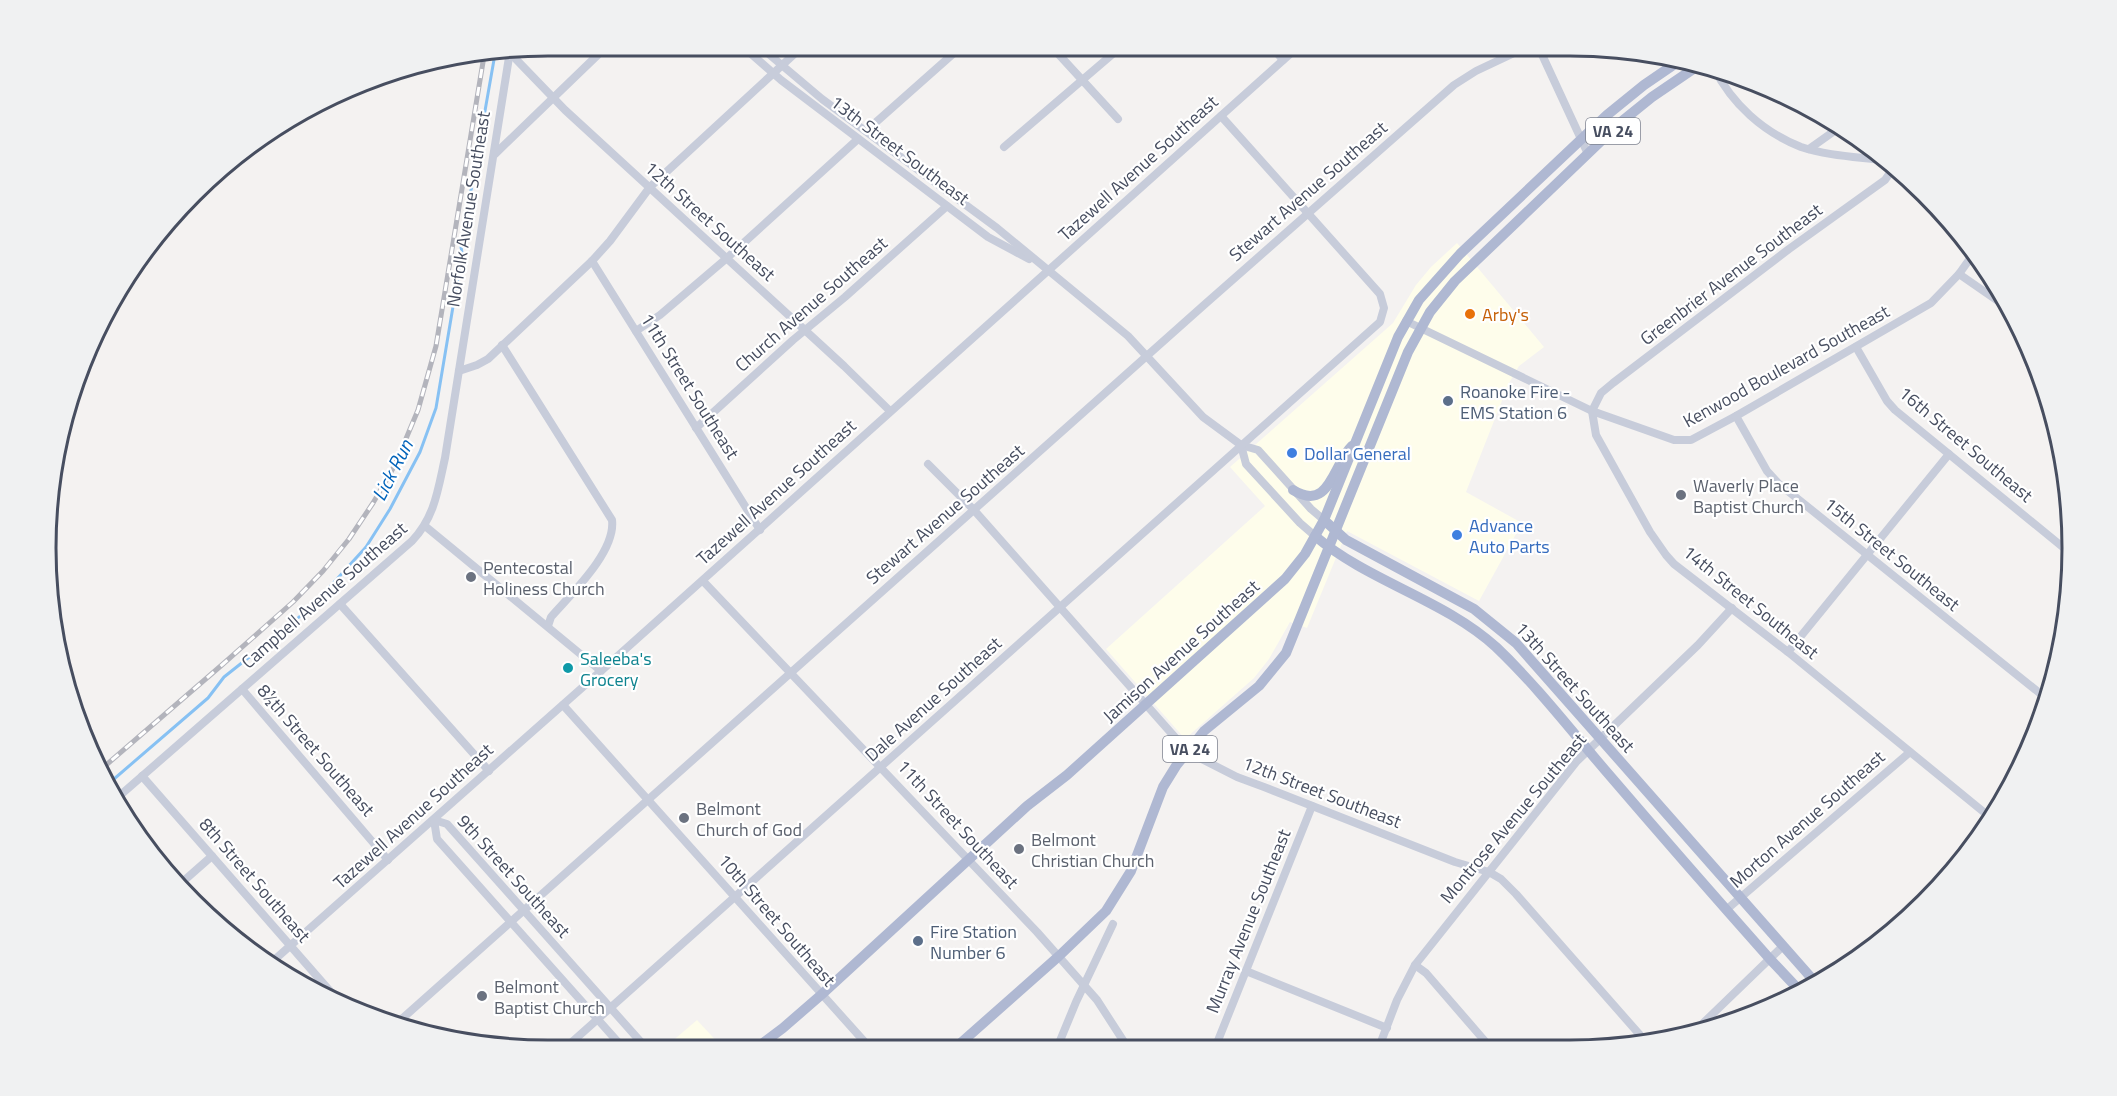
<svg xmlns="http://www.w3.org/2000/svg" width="2117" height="1096" font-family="'Titillium Web',sans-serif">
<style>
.commercial{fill:#fefdeb}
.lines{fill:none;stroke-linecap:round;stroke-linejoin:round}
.stream{stroke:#87c1f3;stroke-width:3}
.minor{stroke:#c7ccda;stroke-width:8}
.major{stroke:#afb8d2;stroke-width:10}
.rail-casing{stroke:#b3b4bc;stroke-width:5}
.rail{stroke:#fff;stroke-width:3;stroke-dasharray:9;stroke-linecap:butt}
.food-dot{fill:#e8710a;stroke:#fff;stroke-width:2}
.service-dot{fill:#5c6f8a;stroke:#fff;stroke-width:2}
.shop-dot{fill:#3f7fe0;stroke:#fff;stroke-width:2}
.worship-dot{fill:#6b7280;stroke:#fff;stroke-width:2}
.culture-dot{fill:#0f9aa8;stroke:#fff;stroke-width:2}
.labels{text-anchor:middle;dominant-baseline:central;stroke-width:4.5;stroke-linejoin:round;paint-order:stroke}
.shield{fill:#fff;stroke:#7e8390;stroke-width:1.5}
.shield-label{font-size:16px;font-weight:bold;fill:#474e60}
.street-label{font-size:18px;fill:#474e60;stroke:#fff}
.food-label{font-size:18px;fill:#c56008;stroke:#fff;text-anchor:start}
.service-label{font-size:18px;fill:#4e5e75;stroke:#fff;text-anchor:start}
.shop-label{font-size:18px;fill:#366cbe;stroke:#fff;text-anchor:start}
.worship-label{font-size:18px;fill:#5b616d;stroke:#fff;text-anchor:start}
.culture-label{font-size:18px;fill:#0d838f;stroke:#fff;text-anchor:start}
.water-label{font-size:20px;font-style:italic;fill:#0163ba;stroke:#fff}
.rim{fill:none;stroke:#474e60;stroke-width:3}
</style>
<rect width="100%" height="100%" fill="#f4f2f1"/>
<g class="commercial">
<path d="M1457 243 1544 347 1519 366 1509 383 1466 492 1522 523 1479 601 1347 531 1307 628 1290 622 1269 659 1254 678 1185 739 1106 649 1265 506 1230 467 1393 323 1416 285 1431 267Z"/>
<path d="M697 1020 724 1049 663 1050V1049Z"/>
</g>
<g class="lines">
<path class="stream" d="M107 785 208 698 224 677 248 658 261 651 317 601 366 547 390 509 420 452 436 408 462 253 461 247 495 54"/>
<g class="minor">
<path d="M741 45 781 80 988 237 1029 259"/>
<path d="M758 45 822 99 997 228 1128 336 1203 417 1241 445 1258 450 1311 509 1324 520"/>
<path d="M1051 46 1118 119"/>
<path d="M1271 46 1283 60"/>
<path d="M1538 46 1588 154"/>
<path d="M510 53 565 110 844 366 890 411"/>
<path d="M1714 68C1732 104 1763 132 1801 147 1828 156 1860 157 1888 161"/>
<path d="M866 131 963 45"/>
<path d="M1004 147 1122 46"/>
<path d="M1809 149 1840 127"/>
<path d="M495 154 608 45"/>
<path d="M1894 167 1885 180 1789 249 1613 383 1601 393 1592 411 1596 435 1650 532 1666 555 1674 564 1788 652 1991 818"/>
<path d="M592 261 760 530"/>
<path d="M1959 274 2011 310"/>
<path d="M1406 321 1592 411 1674 440H1691L1736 416 1931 303 1959 274 1974 253"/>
<path d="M636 331 660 315 727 258 858 139"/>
<path d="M502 345 612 520C616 552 571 594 551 617L548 626"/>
<path d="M1856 347 1887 401 1895 410 2070 553"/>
<path d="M459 371 477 365 488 359 592 261 610 241 650 187 804 45"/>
<path d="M1736 416 1767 471 1778 483 2047 699"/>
<path d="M696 428 793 340 845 297 947 206"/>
<path d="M1241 445 1246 464 1300 523 1315 536"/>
<path d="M928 464 974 510 1188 752 1237 777 1264 787 1455 862 1489 872 1501 879 1516 894 1647 1043"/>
<path d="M425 526 601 671"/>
<path d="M703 581 1037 932 1097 1000 1128 1048"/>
<path d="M340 604 489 771"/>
<path d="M1788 652 1949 454"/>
<path d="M242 689 388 860"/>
<path d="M563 705 871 1049"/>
<path d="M142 776 343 1006"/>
<path d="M117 798 412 541C435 517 438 489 445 458L510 51"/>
<path d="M179 885 212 856"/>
<path d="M1726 910 1910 752"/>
<path d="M273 961 601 671 1299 46"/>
<path d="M1415 965 1426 973 1490 1047"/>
<path d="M1246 971 1387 1028"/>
<path d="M395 1025 1204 305 1454 85 1476 71 1529 46"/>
<path d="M1696 1030 1782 947"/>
<path d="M1379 1047 1397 1000 1415 965 1577 761 1698 645 1732 608"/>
<path d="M1057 1048 1076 1002 1113 924"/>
<path d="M1215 1048 1312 806"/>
<path d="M563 1050 1380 322 1384 308 1380 294 1221 116"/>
<path d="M625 1050 437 839 434 820 447 824 648 1050"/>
</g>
<g class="major">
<path d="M1293 490C1330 513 1333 464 1352 446"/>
<path d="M1324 520 1346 540 1474 609 1516 643 1815 982"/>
<path d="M1315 536C1369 582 1443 599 1496 647 1535 684 1570 729 1605 770 1659 833 1714 896 1769 958L1800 991"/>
<path d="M755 1049 783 1028 821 995 1027 806 1067 775 1285 579 1305 554 1324 520 1398 337 1419 300 1460 254 1607 115 1644 85 1682 59"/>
<path d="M954 1049 1059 956 1106 911 1131 871 1163 787 1176 766 1204 731 1259 686 1286 653 1408 352 1430 312 1455 281 1621 122 1652 97 1702 63"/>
</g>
<g class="rail-casing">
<path id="rail" d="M98 772 223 664 293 602 323 571 349 539 373 503 395 465 418 410 436 346 484 56"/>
</g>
<use href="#rail" class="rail"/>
</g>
<circle class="food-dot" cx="1470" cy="314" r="6"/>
<g class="service-dot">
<circle cx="1448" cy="401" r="6"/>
<circle cx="918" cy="941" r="6"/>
</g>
<g class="shop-dot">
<circle cx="1292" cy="453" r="6"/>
<circle cx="1457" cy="535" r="6"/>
</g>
<g class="worship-dot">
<circle cx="1681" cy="495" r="6"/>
<circle cx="471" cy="577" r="6"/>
<circle cx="684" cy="818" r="6"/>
<circle cx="1019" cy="849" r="6"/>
<circle cx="482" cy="996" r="6"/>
</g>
<circle class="culture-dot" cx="568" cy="668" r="6"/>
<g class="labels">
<g class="shield">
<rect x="1586" y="118" width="54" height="26" rx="4.5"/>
<rect x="1163" y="736" width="54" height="26" rx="4.5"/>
</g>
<g class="shield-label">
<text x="1613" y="131">VA 24</text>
<text x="1190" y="749">VA 24</text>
</g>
<g class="street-label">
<text transform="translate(900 150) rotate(37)">13th Street Southeast</text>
<text transform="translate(1138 168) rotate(-42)">Tazewell Avenue Southeast</text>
<text transform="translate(1308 191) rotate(-41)">Stewart Avenue Southeast</text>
<text transform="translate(468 209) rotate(-81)">Norfolk Avenue Southeast</text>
<text transform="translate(710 221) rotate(42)">12th Street Southeast</text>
<text transform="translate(1731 274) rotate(-37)">Greenbrier Avenue Southeast</text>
<text transform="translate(811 304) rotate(-41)">Church Avenue Southeast</text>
<text transform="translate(1786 366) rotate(-29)">Kenwood Boulevard Southeast</text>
<text transform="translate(690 386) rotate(58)">11th Street Southeast</text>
<text transform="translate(1966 444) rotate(40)">16th Street Southeast</text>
<text transform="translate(776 492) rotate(-42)">Tazewell Avenue Southeast</text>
<text transform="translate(945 514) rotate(-41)">Stewart Avenue Southeast</text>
<text transform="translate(1892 554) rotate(39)">15th Street Southeast</text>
<text transform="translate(324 595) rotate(-41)">Campbell Avenue Southeast</text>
<text transform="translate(1751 602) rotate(39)">14th Street Southeast</text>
<text transform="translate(1181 651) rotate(-42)">Jamison Avenue Southeast</text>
<text transform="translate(1575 687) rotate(48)">13th Street Southeast</text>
<text transform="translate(933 699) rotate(-42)">Dale Avenue Southeast</text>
<text transform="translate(316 750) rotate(49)">8½th Street Southeast</text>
<text transform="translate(1322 792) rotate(21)">12th Street Southeast</text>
<text transform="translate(413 816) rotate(-42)">Tazewell Avenue Southeast</text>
<text transform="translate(1513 818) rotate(-50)">Montrose Avenue Southeast</text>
<text transform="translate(1807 819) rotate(-41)">Morton Avenue Southeast</text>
<text transform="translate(958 824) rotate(47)">11th Street Southeast</text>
<text transform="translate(514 876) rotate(48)">9th Street Southeast</text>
<text transform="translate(255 880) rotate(49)">8th Street Southeast</text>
<text transform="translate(777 920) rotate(49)">10th Street Southeast</text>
<text transform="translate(1248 921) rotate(-68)">Murray Avenue Southeast</text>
</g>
<g class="food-label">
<text x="1482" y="314">Arby's</text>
</g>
<g class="service-label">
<text x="1460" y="391">Roanoke Fire -<tspan x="1460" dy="21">EMS Station 6</tspan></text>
<text x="930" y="931">Fire Station<tspan x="930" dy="21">Number 6</tspan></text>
</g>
<g class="shop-label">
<text x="1304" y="453">Dollar General</text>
<text x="1469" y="525">Advance<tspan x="1469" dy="21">Auto Parts</tspan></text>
</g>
<g class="worship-label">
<text x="1693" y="485">Waverly Place<tspan x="1693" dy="21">Baptist Church</tspan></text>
<text x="483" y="567">Pentecostal<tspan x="483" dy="21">Holiness Church</tspan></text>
<text x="696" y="808">Belmont<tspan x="696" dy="21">Church of God</tspan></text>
<text x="1031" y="839">Belmont<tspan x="1031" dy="21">Christian Church</tspan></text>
<text x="494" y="986">Belmont<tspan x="494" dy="21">Baptist Church</tspan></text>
</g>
<g class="culture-label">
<text x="580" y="658">Saleeba's<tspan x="580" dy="21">Grocery</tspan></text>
</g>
<g class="water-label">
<text transform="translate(392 470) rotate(-63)">Lick Run</text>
</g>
</g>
<path d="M0 0H2117V1096H0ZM548 56H1570A492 492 0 0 1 2062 548V548A492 492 0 0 1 1570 1040H548A492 492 0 0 1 56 548V548A492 492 0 0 1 548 56Z" fill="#f0f1f2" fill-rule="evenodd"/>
<path class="rim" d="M548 56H1570A492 492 0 0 1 2062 548V548A492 492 0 0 1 1570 1040H548A492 492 0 0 1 56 548V548A492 492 0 0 1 548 56Z"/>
</svg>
